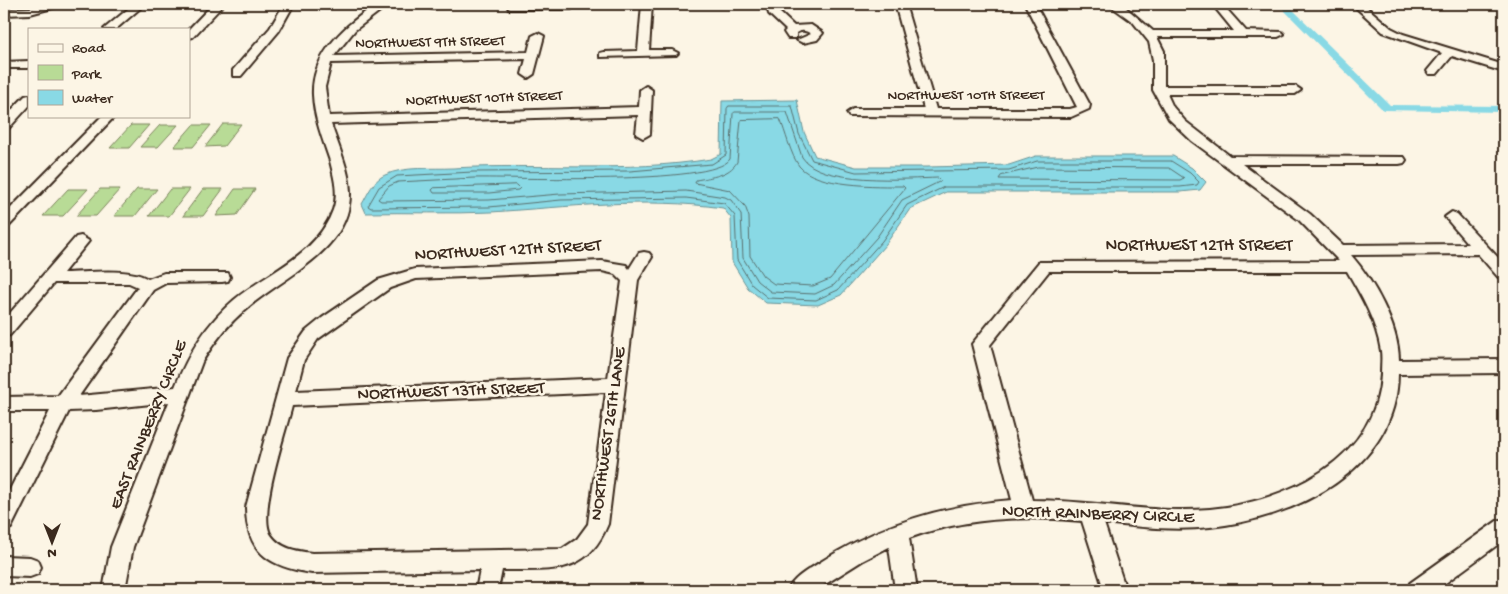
<svg xmlns="http://www.w3.org/2000/svg" width="1508" height="594" font-family="'Gochi Hand',sans-serif">
<style>
.green{fill:#b8db96;stroke:#7a825a}
.water{fill:#89d9e5;stroke:#6a9395}
.lines{fill:none;stroke-linecap:round;stroke-linejoin:round}
.shore{stroke:#5a706e;stroke-width:1}
.canal{fill:#89d9e5;fill-rule:evenodd}
.minor-casing{stroke:#3b2a1e;stroke-width:4}
.minor{fill:#fcf5e5;fill-rule:evenodd}
.labels{text-anchor:middle;dominant-baseline:central;stroke-width:5;stroke-linejoin:round;paint-order:stroke}
.far-street-label{font-size:15px;fill:#3b2a1e;stroke:#fcf5e5}
.street-label{font-size:18px;fill:#3b2a1e;stroke:#fcf5e5}
</style>
<rect width="100%" height="100%" fill="#fcf5e5"/>
<filter id="ink" filterUnits="userSpaceOnUse"><feTurbulence type="fractalNoise" baseFrequency=".02" numOctaves="2"/><feDisplacementMap in="SourceGraphic" scale="10" xChannelSelector="R" yChannelSelector="G"/><feConvolveMatrix kernelMatrix="1 2 1 2 8 2 1 2 1" color-interpolation-filters="sRGB"/></filter>
<g filter="url(#ink)">
<g class="green">
<path d="M223 124H241L224 146 205 147Z"/>
<path d="M131 125H149L129 148H110Z"/>
<path d="M160 125H178L158 147H140Z"/>
<path d="M193 125H211L193 147H174Z"/>
<path d="M68 189H88L63 216H43Z"/>
<path d="M100 189H120L96 216H76Z"/>
<path d="M137 189H157L135 216H114Z"/>
<path d="M170 189H190L169 216H149Z"/>
<path d="M203 189H223L203 216H183Z"/>
<path d="M235 189H255L237 215 216 216Z"/>
</g>
<path class="water" d="M797 100 804 132 815 156 856 167H927L1009 165 1036 156H1173L1192 168 1206 182 1200 190 1180 192H946L910 209 886 244 841 295 818 305 766 303 748 288 732 262 731 218 723 208C646 197 568 207 491 212 450 214 407 212 366 213L362 204C368 194 373 180 385 175 404 166 432 169 453 168 538 163 626 173 711 159L721 154 722 101Z"/>
<g class="lines">
<g class="shore">
<path d="M729 106H792L799 134 812 160 856 172 1009 170 1037 161H1171L1190 173 1199 182 1197 185 1180 187H944L907 205 882 241 838 290 816 300 768 298 752 285 737 260 735 216 724 203 686 198 561 200 489 207 371 208 368 206 379 187 397 176 473 172 630 171 712 164 726 155 727 109Z"/>
<path d="M735 112H787L802 157C819 185 907 179 938 178L941 181 902 200 877 237 834 285 815 294 771 292 757 281 743 258 741 214 731 200 725 197 686 191 560 194 489 200 381 201 378 199 389 186 398 182C423 181 449 179 474 178 512 177 714 186 730 159L733 114Z"/>
<path d="M780 119C786 133 790 153 799 166 816 187 878 186 903 186L905 188 830 279 813 286 774 284 763 276 750 256 749 217 745 206 730 190 695 183 696 180C711 177 729 176 737 162L741 120Z"/>
<path d="M1038 167 1169 168 1184 178 1180 180 999 179 1001 176Z"/>
<path d="M517 185 520 188 518 190 489 193H434L432 190 434 188Z"/>
</g>
<path class="canal" d="M1278 4H1287L1390 105 1504 106V112L1383 110Z"/>
<g class="minor-casing">
<g id="minor">
<path d="M49 4H67L30 14 4 15V9L30 8Z"/>
<path d="M134 4H145L116 29H104Z"/>
<path d="M213 4H224L193 37 189 38V29Z"/>
<path d="M284 4H294L279 31 241 76H233V70L270 28Z"/>
<path d="M377 4H389L355 30 334 56 528 52 532 36 538 33 544 36 534 74 528 78 522 74 526 59 331 63 325 87 329 116 639 107 640 90 646 86 652 90 650 134 643 138 636 134 638 115 331 124C338 146 350 170 350 194 350 251 282 277 246 309 228 324 214 342 202 362L133 547 125 590H103L111 547 169 402 96 410 69 411 11 528 4 530V501L50 411H4V397L58 396 138 287 129 283H54L10 335 4 337V320L76 237 81 236 89 241 63 273C85 273 130 267 148 279L164 273H228L230 277 228 281 222 282 166 283 153 290 79 396 175 387C189 353 206 324 234 300 269 271 316 256 333 210 339 194 334 177 330 161 323 140 314 118 313 95 311 54 346 24 377 4Z"/>
<path d="M418 4H437L438 6 433 9Z"/>
<path d="M513 4H575L576 6 571 9H509L508 7Z"/>
<path d="M642 4H652L649 50H672L678 53 676 55 600 57V53L604 52 638 51Z"/>
<path d="M766 4H776L778 11 794 26 811 25 823 33 817 40 803 43 797 40 811 34C805 30 801 30 796 33V38H788L784 32 786 30 769 14Z"/>
<path d="M895 4H905L936 109H1070L1077 107 1025 4H1035L1090 105 1089 109 1071 117 849 116 847 113 853 109H924Z"/>
<path d="M1108 4H1120L1124 6 1153 31H1234L1212 4H1222L1246 31 1282 32 1284 34 1278 37H1157L1164 51V86H1295L1301 90 1295 94H1167L1173 107 1185 121 1230 156 1404 157 1406 160 1404 163 1399 164H1242L1310 214 1343 245 1468 244 1445 217 1452 212 1457 214 1504 264V278L1498 277 1478 254 1351 255C1373 280 1399 326 1399 360L1504 359V373L1398 374C1397 470 1294 519 1210 527 1175 531 1139 527 1104 523L1126 590H1104L1082 521C1024 515 964 518 909 538L917 590H895L889 547 862 561 816 590H788C793 578 808 570 819 563 878 525 942 505 1012 500L972 344 1039 262 1339 261 1299 220 1192 141 1169 119 1153 90V60L1149 42 1133 22ZM1049 271H1347C1362 297 1376 321 1381 351 1382 358 1381 366 1381 374 1377 460 1285 502 1210 509 1150 514 1091 500 1032 500L990 345Z"/>
<path d="M1352 4H1363L1391 28 1403 34 1504 65V72L1452 56 1437 74H1429L1427 71 1442 53 1383 32Z"/>
<path d="M29 61V68H4V62Z"/>
<path d="M29 95V106L9 128 4 129V118L25 96Z"/>
<path d="M102 116H115L9 226 4 228V215Z"/>
<path d="M644 252 649 253 652 257 638 280 608 524C586 577 551 569 502 570L498 590H476L480 570 312 573C270 567 246 553 246 507L287 358 306 331 322 318 378 280 415 269 602 261 626 265 629 269 639 253ZM602 271 615 274 622 281 608 378 296 391 304 360 318 339 390 288 416 279ZM606 392 588 524 577 539 562 549 312 553C296 551 281 549 271 535 257 515 286 431 292 406Z"/>
<path d="M1504 519V540L1436 590H1407L1410 583 1497 521Z"/>
<path d="M4 556 30 557 38 560 41 567 38 574 30 577 4 576Z"/>
</g>
</g>
<use href="#minor" class="minor"/>
</g>
</g>
<g class="labels">
<g class="far-street-label">
<text transform="translate(430 43) rotate(-1)">NORTHWEST 9TH STREET</text>
<text x="966" y="96">NORTHWEST 10TH STREET</text>
<text transform="translate(484 99) rotate(-2)">NORTHWEST 10TH STREET</text>
</g>
<g class="street-label">
<text x="1199" y="246">NORTHWEST 12TH STREET</text>
<text transform="translate(508 251) rotate(-3)">NORTHWEST 12TH STREET</text>
<text transform="translate(451 392) rotate(-2)">NORTHWEST 13TH STREET</text>
<text transform="translate(149 425) rotate(-68)">EAST RAINBERRY CIRCLE</text>
<text transform="translate(609 434) rotate(-82)">NORTHWEST 26TH LANE</text>
<text transform="translate(1098 515) rotate(2)">NORTH RAINBERRY CIRCLE</text>
</g>
</g>
<rect width="1508" height="594" fill="none" stroke="#fcf5e5" stroke-width="20"/>
<rect x="10" y="10" width="1488" height="574" fill="none" stroke="#3b2a1e" stroke-width="2" filter="url(#ink)"/>
<rect x="28" y="28" width="162" height="90" fill="#fcf5e5" stroke="#afa495"/>
<rect x="38" y="44" width="25" height="8" fill="#fcf5e5" stroke="#afa495"/>
<text x="72" y="52" font-size="15" fill="#3b2a1e">Road</text>
<rect x="38" y="65" width="25" height="15" fill="#b8db96" stroke="#afa495"/>
<text x="72" y="78" font-size="15" fill="#3b2a1e">Park</text>
<rect x="38" y="90" width="25" height="15" fill="#89d9e5" stroke="#afa495"/>
<text x="72" y="102" font-size="15" fill="#3b2a1e">Water</text>
<g transform="translate(52 542) rotate(180)" stroke="#fcf5e5" stroke-width="4" paint-order="stroke">
<path d="M0-4L9 19L0 12L-9 19Z" fill="#3b2a1e"/>
<text y="-8" font-size="14" font-weight="bold" text-anchor="middle" fill="#3b2a1e">N</text>
</g>
</svg>
